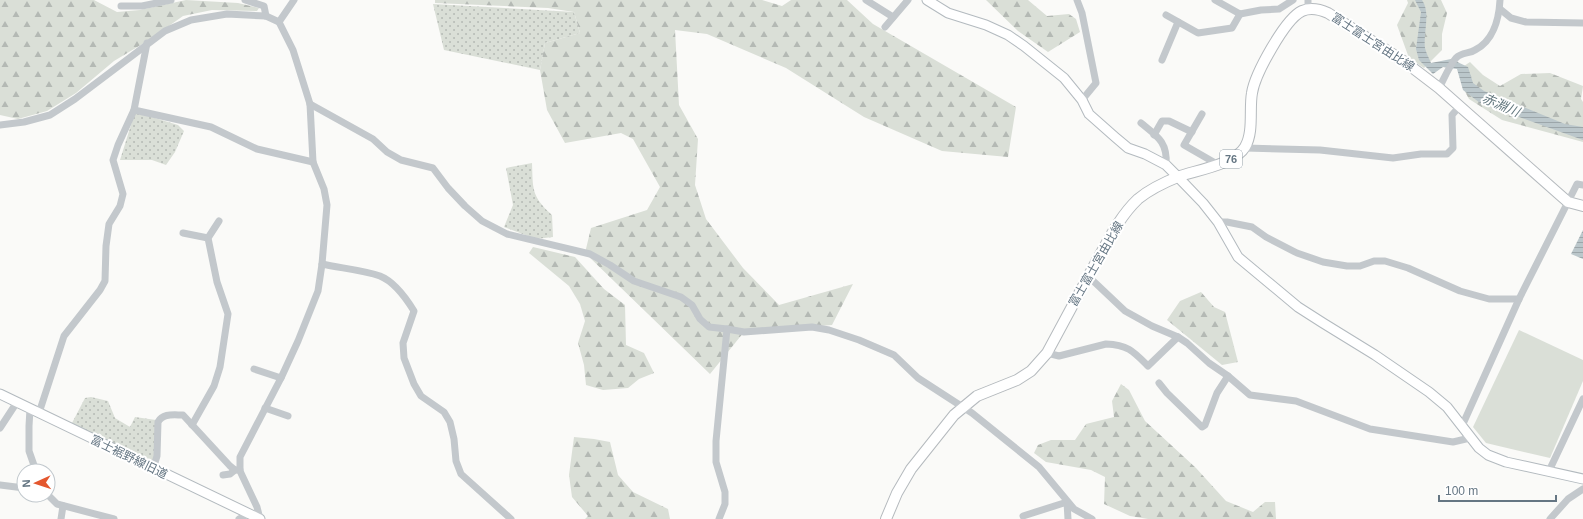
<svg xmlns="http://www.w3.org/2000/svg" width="1583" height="519" font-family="Arial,'Noto Sans JP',sans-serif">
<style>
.green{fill:url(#green-dots)}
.forest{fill:url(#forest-firs)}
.pitch{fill:#dadfd7}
.water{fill:url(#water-rules)}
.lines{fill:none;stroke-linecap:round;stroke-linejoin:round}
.secondary-casing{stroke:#b3babf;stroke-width:11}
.primary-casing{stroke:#b5babe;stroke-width:12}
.street{stroke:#c3c8cc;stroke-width:7}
.secondary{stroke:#fff;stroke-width:9}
.primary{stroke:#fff;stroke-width:10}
.labels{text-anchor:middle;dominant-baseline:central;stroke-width:4;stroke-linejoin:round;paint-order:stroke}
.shield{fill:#fff;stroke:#939fa8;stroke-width:1}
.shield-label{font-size:11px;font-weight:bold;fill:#657683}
.street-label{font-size:12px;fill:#657683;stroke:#fff}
.water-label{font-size:13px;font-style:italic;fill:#60757c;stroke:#fff}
</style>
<defs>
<pattern id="green-dots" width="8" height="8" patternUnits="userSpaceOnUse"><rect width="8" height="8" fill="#dadfd7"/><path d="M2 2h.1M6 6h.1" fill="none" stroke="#b4b9b4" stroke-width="1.8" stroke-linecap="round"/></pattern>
<pattern id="forest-firs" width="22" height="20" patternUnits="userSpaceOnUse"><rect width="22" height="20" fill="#dadfd7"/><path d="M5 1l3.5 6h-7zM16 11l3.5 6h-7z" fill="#b4b9b4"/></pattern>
<pattern id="water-rules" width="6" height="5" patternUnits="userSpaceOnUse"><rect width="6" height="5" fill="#bbc7cb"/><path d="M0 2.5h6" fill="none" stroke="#9ca6aa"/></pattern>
</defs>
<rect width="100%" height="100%" fill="#fafaf8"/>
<g class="green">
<path d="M433 4 574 12 580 33 545 43 540 70 444 50Z"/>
<path d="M135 112 178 125 184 131 175 152 166 165 152 160H120Z"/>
<path d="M532 163C533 189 531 196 552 215L553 237 536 239 504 227 513 205 506 168Z"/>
<path d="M91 397 108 401 115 418 130 427 135 417 156 420 155 449 153 463 72 423 85 398Z"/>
</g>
<g class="forest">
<path d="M0 0H94L117 12 140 10 186 0 238 3 259 8 257 11 212 10 183 16 149 40 114 61 76 93 47 111 18 119 0 115Z"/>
<path d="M435 0H762L782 6 791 0H847L873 24 1016 107 1008 157 942 151 864 117 786 68 707 34 675 30 679 105 698 139 695 185 706 219 743 268 779 305 853 284 832 325 744 332 710 374 585 253 591 228 647 210 660 187 633 139 621 133 565 143 547 110 540 70 545 43 580 33 574 12 548 8 435 3Z"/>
<path d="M986 0H1028L1047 16 1069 14 1076 19 1080 32 1048 52 1018 31Z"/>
<path d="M1407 0H1441L1447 13 1442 34V50L1424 68 1409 58 1397 25 1408 3Z"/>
<path d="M1470 62 1483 75 1500 86 1521 74 1550 73 1583 86 1581 99 1583 102V142L1502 120 1469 99 1463 88 1464 66Z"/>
<path d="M533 247 575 257 604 289 625 305 626 345 644 353 654 373 639 379 628 388 603 390 586 385 584 365 578 343 585 321 580 304 569 286 529 253Z"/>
<path d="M1201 292 1214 307 1225 312 1238 362 1222 365 1167 320 1180 301Z"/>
<path d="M1121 384 1129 390 1145 421 1196 468 1226 501 1253 512 1265 502H1275L1276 519H1148L1130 516 1104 504 1105 477 1091 470 1046 462 1034 453 1038 445 1051 440H1075L1086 424 1114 417 1112 401Z"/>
<path d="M574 437 594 439 610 442 618 475 633 492 668 509 670 519H585L588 516 572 497 569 475Z"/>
</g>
<path class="pitch" d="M1519 330 1583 360V381L1550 458 1486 443 1473 427Z"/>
<g class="water">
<path d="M1415 0H1422C1431 13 1423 33 1425 48 1426 53 1429 58 1431 63L1451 59 1468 67 1473 83 1484 91 1565 124 1583 127V140L1480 103 1463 90 1457 69 1443 67 1433 74 1419 60 1416 49 1421 12Z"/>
<path d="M1583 230V259L1571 254Z"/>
</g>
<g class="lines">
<g class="secondary-casing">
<g id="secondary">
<path d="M927 0 948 13 986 25 1008 35 1024 46 1064 78 1082 100 1089 114 1115 137 1128 148 1145 154 1166 165 1178 177 1203 203 1218 222 1238 257 1298 307 1323 323 1375 355 1429 392 1447 407 1479 448 1488 455 1506 462 1583 479"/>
<path d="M0 394 260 519"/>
</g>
</g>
<g class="primary-casing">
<path id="primary" d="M886 519 897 493 911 469 954 415 977 396 1017 380 1031 371 1047 353C1063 323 1079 293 1096 262 1108 241 1119 217 1138 199 1150 189 1165 182 1180 176 1198 170 1235 164 1245 147 1254 132 1249 109 1252 93 1255 74 1285 19 1302 11 1311 7 1319 9 1328 13L1405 62 1439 88 1560 195 1568 202 1583 206"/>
</g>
<g class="street">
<path d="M245 0 264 6 266 16"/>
<path d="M866 0 893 17"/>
<path d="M1077 0 1082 13 1096 83 1082 100"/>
<path d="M1215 0 1240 14 1261 10 1279 9 1293 0"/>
<path d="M1308 0V9"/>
<path d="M121 6H142L171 0"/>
<path d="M1500 9 1511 18 1526 22 1583 23"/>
<path d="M1166 15 1198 33 1232 28 1240 14"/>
<path d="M279 22 294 0"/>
<path d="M885 27 908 0"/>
<path d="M1162 60 1178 22"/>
<path d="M1439 88C1444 79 1449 66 1456 58 1462 52 1469 54 1475 50 1493 41 1499 19 1500 0"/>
<path d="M310 104 373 139 387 152 401 160 433 168 448 188 465 206 482 221 507 234 590 254 610 265 634 281 681 297 692 305 700 319 709 327 727 329"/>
<path d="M134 110 211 127 257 149 313 162"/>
<path d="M1202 114 1184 145 1217 164"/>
<path d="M1141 123C1157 136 1168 142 1166 165"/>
<path d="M0 125 24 122 50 115 75 99 165 31 191 20 227 14 266 16 279 22 293 50 310 104 313 162 324 189 327 205 322 264 318 291 298 341 281 378 240 457V471L257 507 260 519"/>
<path d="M1154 135 1162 121H1169L1192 132"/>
<path d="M1245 148 1320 150 1393 158 1421 154H1447L1453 148 1452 115 1459 107"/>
<path d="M1218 222H1227L1252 227 1266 237 1297 253 1323 262 1347 266H1360L1374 261H1385L1408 268 1460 291 1489 299H1519"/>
<path d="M183 233 208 238"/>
<path d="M322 264C340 268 363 270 380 276 395 282 406 298 414 311L403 343 404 358 414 384 421 396 444 412 450 422 454 439 456 461 461 474 511 519"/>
<path d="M1088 276 1125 311 1152 326 1178 337 1187 343 1209 363 1228 376 1250 395 1296 401 1370 429 1453 442 1470 438"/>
<path d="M1047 353 1059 356 1106 344C1128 345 1133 351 1148 366L1178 337"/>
<path d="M254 369 281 378"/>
<path d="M1159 383 1167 393 1202 427 1205 425 1217 393 1228 376"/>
<path d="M265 408 288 416"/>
<path d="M30 409 29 426V451L36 471"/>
<path d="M39 413 64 336 100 290 105 281 106 246 109 224 120 206 123 194 113 160 118 145 134 110 147 43"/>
<path d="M192 425 214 386 220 367 228 314 217 282 208 238 219 221"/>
<path d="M1462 426 1519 299 1577 184 1583 185"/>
<path d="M0 428 17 402"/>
<path d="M153 469 157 456 158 422C163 413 173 415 183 415L230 466 235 470H240"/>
<path d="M1549 471 1583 399"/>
<path d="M223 475 230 474 235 470"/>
<path d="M0 485 24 488"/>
<path d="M48 495 57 504 114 519"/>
<path d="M1023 516 1067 502 1068 519"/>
<path d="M61 519 63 506"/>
<path d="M239 519 248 514"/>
<path d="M719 519 725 504V492L716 462V441L727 329 744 332 812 327 829 330 859 340 894 355 918 378 972 413 1039 467 1074 509 1092 519"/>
<path d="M1550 519 1568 499 1583 489"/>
</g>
<use href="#secondary" class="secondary"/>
<use href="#primary" class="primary"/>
</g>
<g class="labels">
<rect class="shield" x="1220" y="150" width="22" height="18" rx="3"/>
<g class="shield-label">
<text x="1231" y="159">76</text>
</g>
<g class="street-label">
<text transform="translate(1373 42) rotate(33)">富士富士宮由比線</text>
<text transform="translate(1096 264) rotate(-60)">富士富士宮由比線</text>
<text transform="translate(129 457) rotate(26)">富士裾野線旧道</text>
</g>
<g class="water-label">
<text transform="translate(1501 105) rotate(23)">赤淵川</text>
</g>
</g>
<g transform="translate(36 483) rotate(267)"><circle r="19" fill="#ffffff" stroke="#c1c8cd"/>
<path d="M0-3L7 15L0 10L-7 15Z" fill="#e4572e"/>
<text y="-6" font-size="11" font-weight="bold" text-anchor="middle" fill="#657683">N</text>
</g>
<path d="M1439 495v6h117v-6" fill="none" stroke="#657683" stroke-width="2"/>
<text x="1445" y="495" font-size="12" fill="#657683" stroke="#ffffff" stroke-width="3" paint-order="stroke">100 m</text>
</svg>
